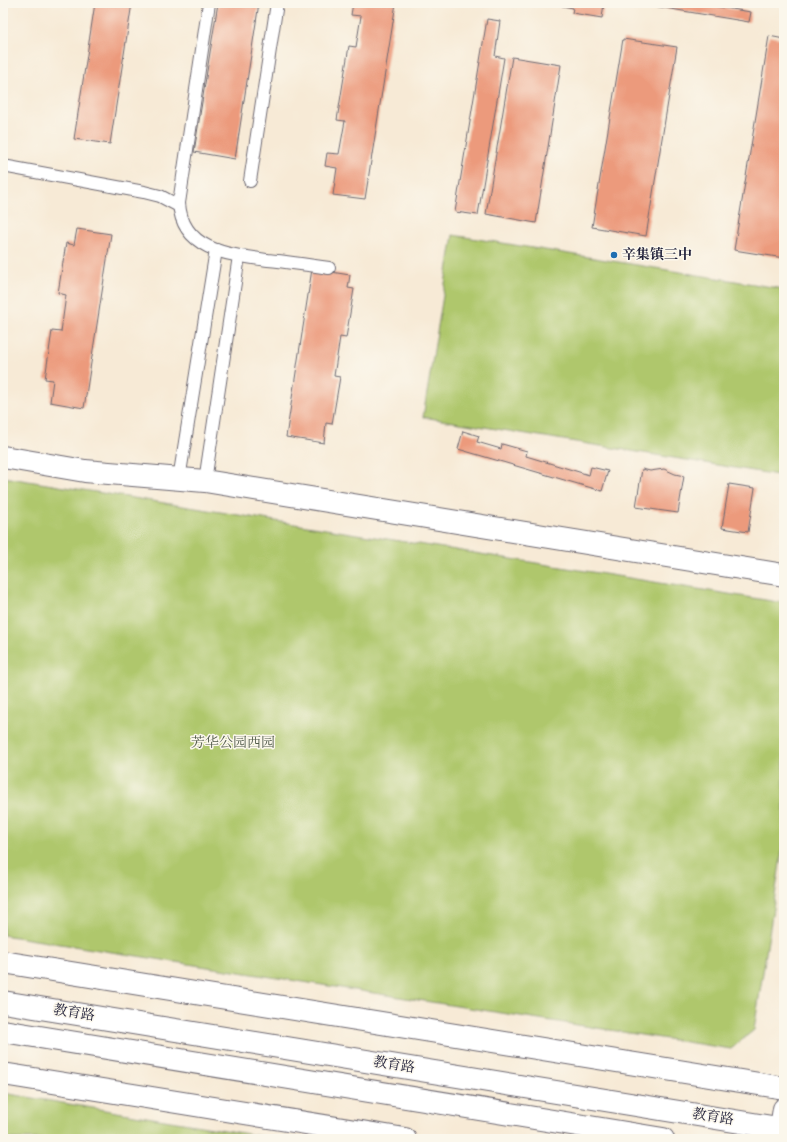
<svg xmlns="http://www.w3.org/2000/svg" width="787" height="1142" font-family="'Libre Bodoni','Noto Serif SC',serif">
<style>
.green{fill:#afc76c;stroke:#687454}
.building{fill:#ec9a7b}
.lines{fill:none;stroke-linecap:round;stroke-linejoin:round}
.service-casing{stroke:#6d6871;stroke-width:14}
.minor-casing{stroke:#6d6871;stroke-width:24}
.primary-casing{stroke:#6d6871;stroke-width:24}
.service{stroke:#fff;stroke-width:12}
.minor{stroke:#fff;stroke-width:22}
.primary{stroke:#fff;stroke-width:22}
.poi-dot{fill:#1f6fb2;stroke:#fbf7ec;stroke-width:1.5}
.labels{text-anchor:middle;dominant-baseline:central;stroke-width:3;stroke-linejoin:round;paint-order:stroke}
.poi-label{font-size:14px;font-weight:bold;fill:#22223b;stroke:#fbf7ec;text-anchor:start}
.park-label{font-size:14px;fill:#535c4c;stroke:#fbf7ec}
.street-label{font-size:14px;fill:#22223b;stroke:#fbf7ec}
</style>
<rect width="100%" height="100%" fill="#fbf7ec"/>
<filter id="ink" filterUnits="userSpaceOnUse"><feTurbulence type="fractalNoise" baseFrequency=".025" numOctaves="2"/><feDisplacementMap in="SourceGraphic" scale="8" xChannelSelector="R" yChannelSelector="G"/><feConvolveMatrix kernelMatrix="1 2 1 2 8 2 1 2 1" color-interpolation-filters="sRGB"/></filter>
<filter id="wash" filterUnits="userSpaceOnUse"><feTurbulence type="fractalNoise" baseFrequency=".012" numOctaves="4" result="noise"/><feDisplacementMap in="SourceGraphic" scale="16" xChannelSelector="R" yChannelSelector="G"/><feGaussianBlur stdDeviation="0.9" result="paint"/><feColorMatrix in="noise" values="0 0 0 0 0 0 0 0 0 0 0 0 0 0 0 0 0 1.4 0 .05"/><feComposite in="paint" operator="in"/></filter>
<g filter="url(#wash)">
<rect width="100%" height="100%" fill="#f7ead6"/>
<g class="green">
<path d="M453 235 784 289V476L423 417Z"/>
<path d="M3 477 784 603V838L754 1030 731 1049 3 935Z"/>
<path d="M3 1093 278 1139H3Z"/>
</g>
<g id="blocks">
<g class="building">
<path d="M3 3H6L4 15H3Z"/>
<path d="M95 3H132L110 144 74 139Z"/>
<path d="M218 3H259L235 159 194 152Z"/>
<path d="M353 3H396L365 199 333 195 337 168 325 166 327 153 339 154 345 121 337 120 349 46 356 47 361 16 351 15Z"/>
<path d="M562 3H604L602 18 572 13 573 8 562 6Z"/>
<path d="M635 3H693L751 12 749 22Z"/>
<path d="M487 19 500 21 495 56 504 58 478 215 455 212Z"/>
<path d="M769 36 784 39V258L734 250Z"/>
<path d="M623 39 677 47 646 236 592 227Z"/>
<path d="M512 57 561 65 536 223 486 214Z"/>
<path d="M77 229 111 234 84 408 50 402 53 380 45 379 52 331 61 332 66 295 58 293 66 243 74 245Z"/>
<path d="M312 269 350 275 348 288 354 289 346 338 340 337 334 376 340 377 332 424 326 423 324 443 286 437Z"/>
<path d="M463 431 479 436 477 442 501 449 502 444 527 451 526 456 589 475 591 467 608 471 602 491 458 449Z"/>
<path d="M642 469 650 471 664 469 675 474 684 476 678 513 636 507Z"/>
<path d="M729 484 755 488 748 532 722 528Z"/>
</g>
</g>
</g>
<g filter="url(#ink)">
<use href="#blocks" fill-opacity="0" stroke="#6d6871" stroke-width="1"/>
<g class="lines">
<g class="service-casing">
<g id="service">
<path d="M209 3 179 203C182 251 230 255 268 260 288 262 309 265 329 268"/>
<path d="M3 166 144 192 160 196 179 206"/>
<path d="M250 181 277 3"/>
<path d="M179 479 216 250"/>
<path d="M205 481 239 256"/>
</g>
</g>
<g class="minor-casing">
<g id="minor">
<path d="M3 457 85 471 205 481 784 575"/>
<path d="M3 962 784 1088"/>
<path d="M3 1074 405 1139"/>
<path d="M779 1139 784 1109"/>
</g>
</g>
<g class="primary-casing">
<g id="primary">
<path d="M3 1002 784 1129"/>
<path d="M3 1031 663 1139"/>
</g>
</g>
<use href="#service" class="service"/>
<use href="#minor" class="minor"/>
<use href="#primary" class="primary"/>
</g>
</g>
<circle class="poi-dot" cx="614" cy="255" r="4"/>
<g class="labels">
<g class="poi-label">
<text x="622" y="255">辛集镇三中</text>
</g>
<g class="park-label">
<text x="233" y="743">芳华公园西园</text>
</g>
<g class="street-label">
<text transform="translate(74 1013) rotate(9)">教育路</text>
<text transform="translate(394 1065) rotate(9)">教育路</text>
<text transform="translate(713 1117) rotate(9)">教育路</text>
</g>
</g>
<rect width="787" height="1142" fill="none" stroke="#fbf7ec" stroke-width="16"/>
</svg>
